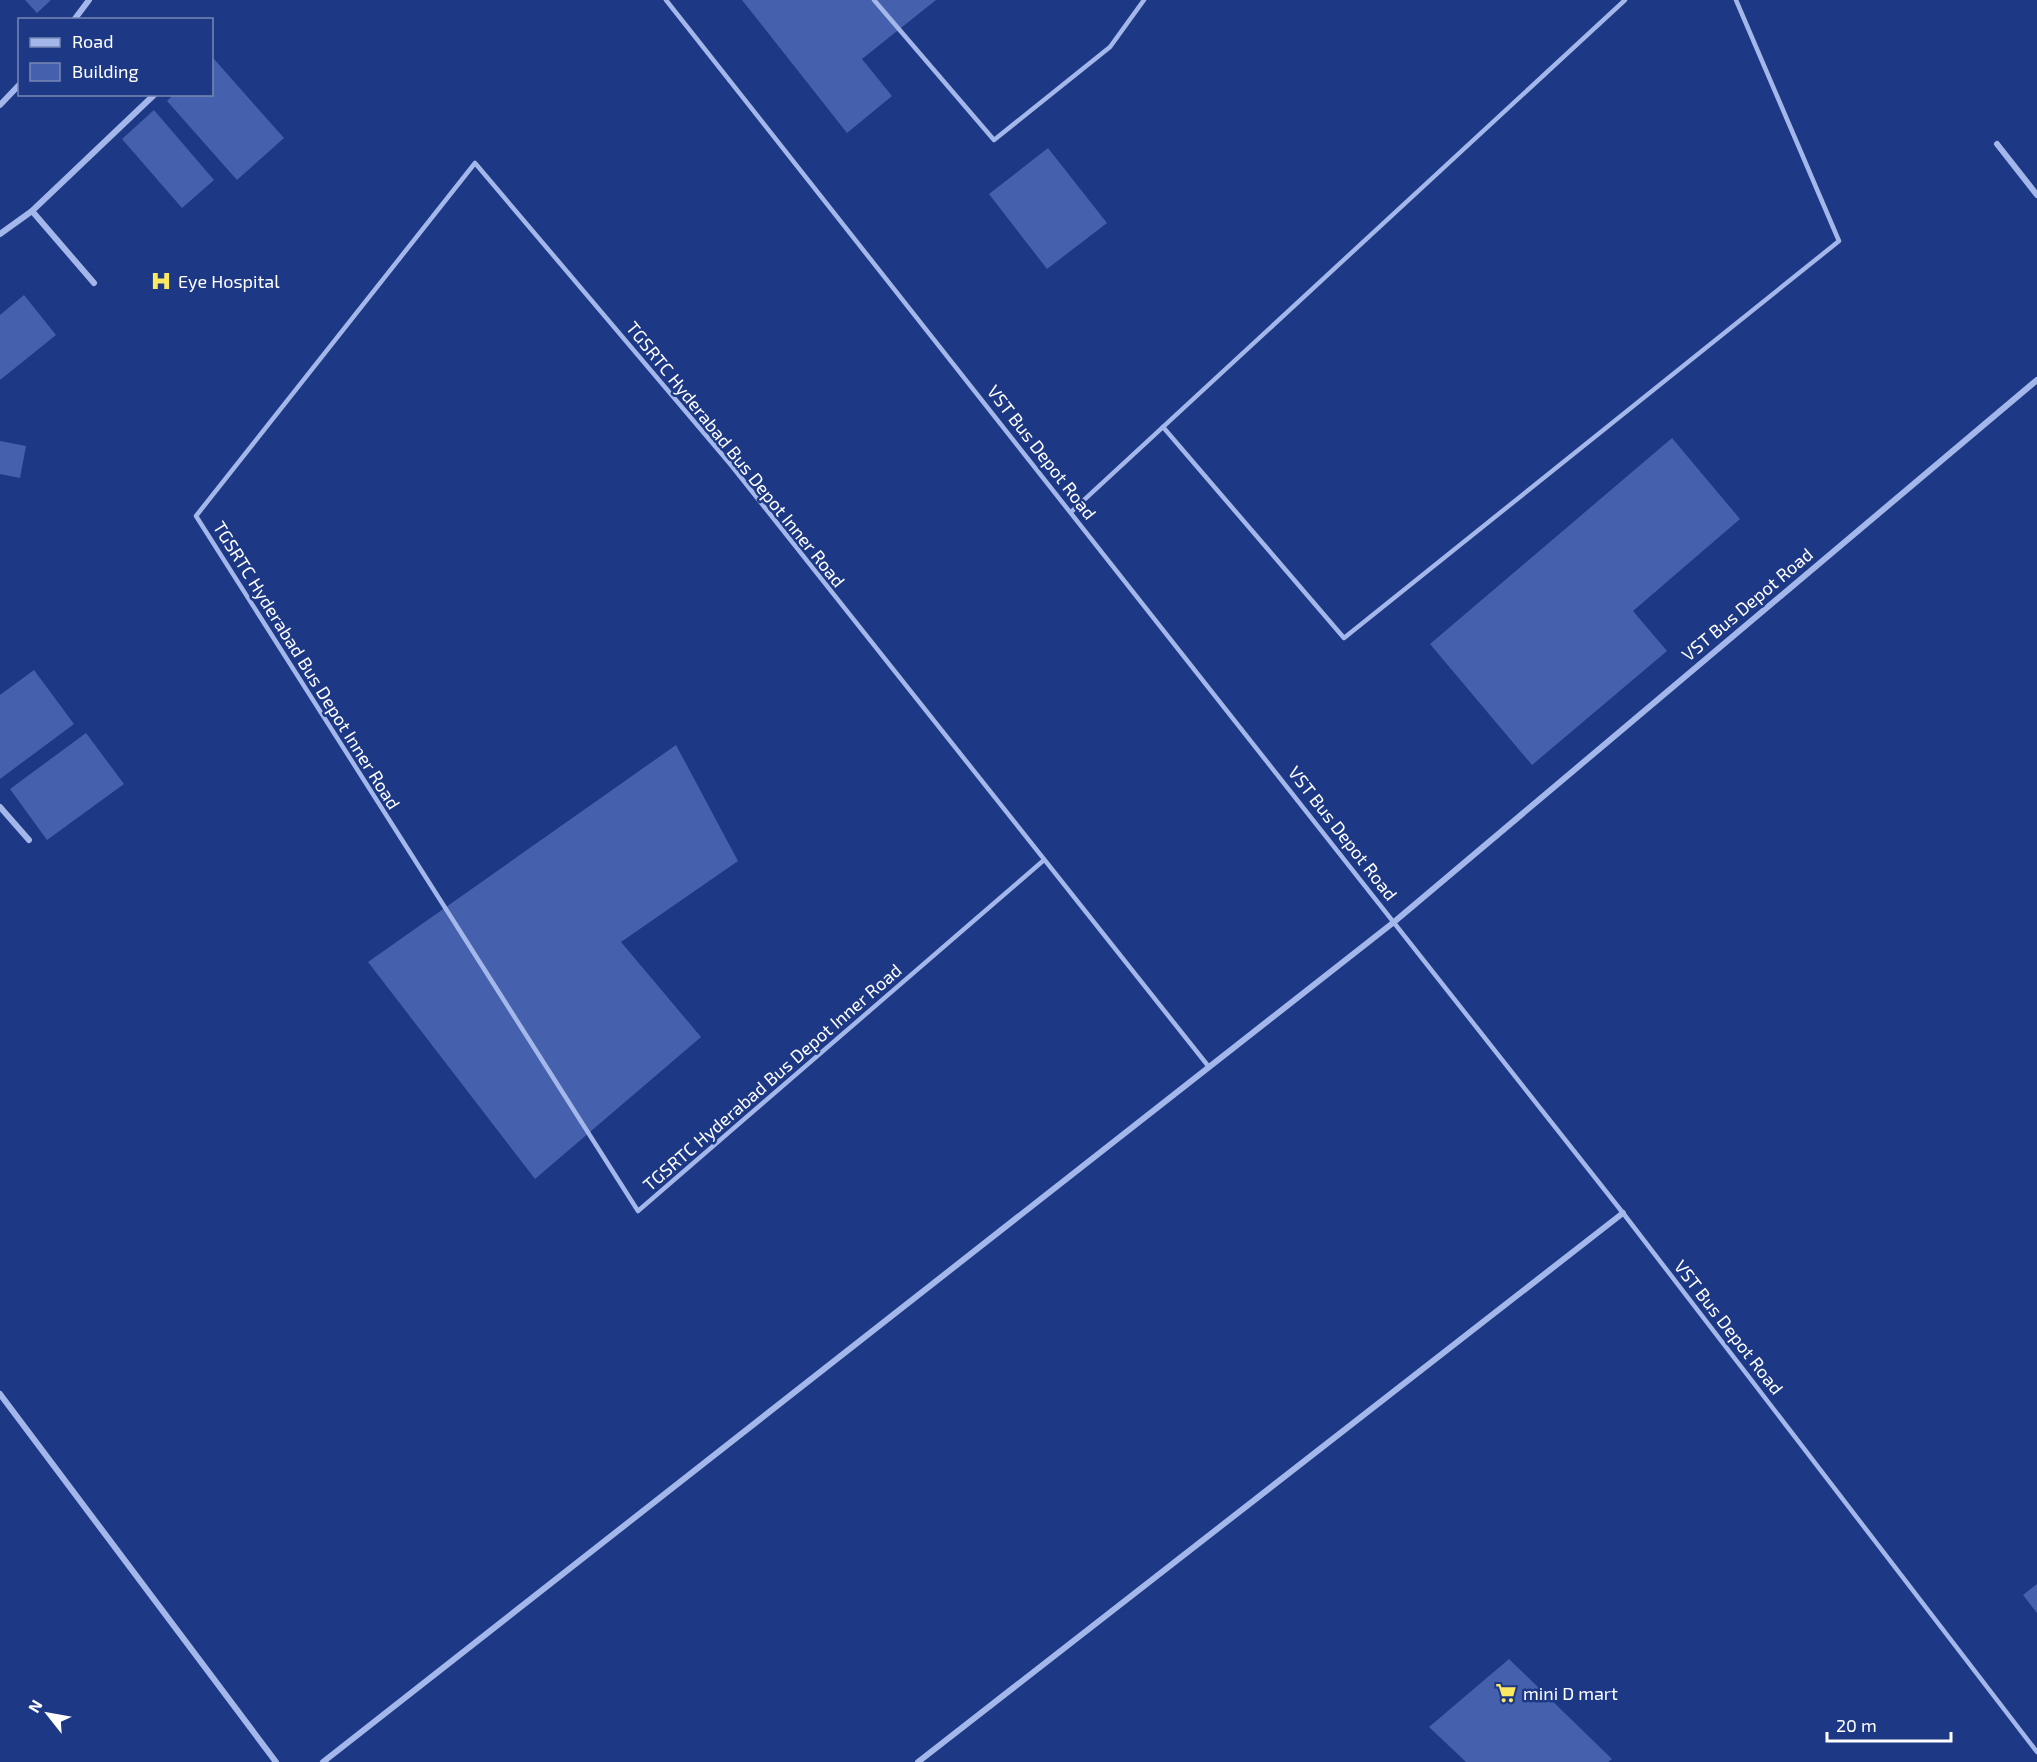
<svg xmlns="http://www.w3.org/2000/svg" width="2037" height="1762" font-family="'Exo 2',sans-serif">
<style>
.building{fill:#4561ad}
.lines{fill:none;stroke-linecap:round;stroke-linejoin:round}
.service{stroke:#a3b7eb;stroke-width:4.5}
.minor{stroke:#a3b7eb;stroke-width:6}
.labels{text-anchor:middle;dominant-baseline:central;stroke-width:5;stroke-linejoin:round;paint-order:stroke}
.poi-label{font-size:18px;fill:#fff;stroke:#1d3885;text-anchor:start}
.street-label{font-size:18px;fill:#fff;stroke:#1d3885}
</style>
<rect width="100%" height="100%" fill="#1d3885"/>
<g class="building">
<path d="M25 0H51L37 13Z"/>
<path d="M742 0H936L862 59 892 96 847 133Z"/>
<path d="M214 59 284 138 237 180 167 101 174 94H212V62Z"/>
<path d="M154 110 214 180 182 208 122 139Z"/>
<path d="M1048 148 1107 223 1047 269 989 194Z"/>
<path d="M24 295 56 335 0 380V315Z"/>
<path d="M1672 438 1740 519 1633 611 1667 651 1532 765 1430 644Z"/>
<path d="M0 441 26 446 20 478 0 474Z"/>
<path d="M34 670 74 724 0 779V695Z"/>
<path d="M86 733 124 784 47 840 10 789Z"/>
<path d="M676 745 738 861 621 942 701 1037 535 1179 368 962Z"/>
<path d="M2037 1584V1613L2023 1595Z"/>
<path d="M1509 1659 1612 1759 1608 1762H1466L1429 1727Z"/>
</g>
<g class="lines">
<g class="service">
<path d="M666 0 1623 1213 2037 1752"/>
<path d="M874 0 994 140 1110 47 1144 0"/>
<path d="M1163 427 1344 638 1839 241 1736 0"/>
<path d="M1071 512 1625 0"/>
<path d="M1044 860 638 1211 196 516 475 163 731 465 1209 1067"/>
</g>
<g class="minor">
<path d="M74 20 89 0"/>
<path d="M0 105 20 84"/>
<path d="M1997 144 2037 195"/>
<path d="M32 211 94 283"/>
<path d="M0 234 32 211 155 94"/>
<path d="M0 807 29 840"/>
<path d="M0 1394 276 1762"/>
<path d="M323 1762 1394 922 2037 380"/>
<path d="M918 1762 1623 1213"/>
</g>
</g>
<defs>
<g id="hospital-bare" transform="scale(1.62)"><path d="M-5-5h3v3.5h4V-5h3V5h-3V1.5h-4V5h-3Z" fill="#fbe961" stroke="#1d3885" stroke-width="2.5" paint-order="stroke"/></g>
<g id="supermarket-bare" transform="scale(1.62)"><path d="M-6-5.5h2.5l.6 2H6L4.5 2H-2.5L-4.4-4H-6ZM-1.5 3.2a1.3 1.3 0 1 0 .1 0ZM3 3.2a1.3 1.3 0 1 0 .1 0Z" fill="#fbe961" stroke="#1d3885" stroke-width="2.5" paint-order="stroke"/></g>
</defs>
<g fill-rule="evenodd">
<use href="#hospital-bare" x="161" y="281"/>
<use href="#supermarket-bare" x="1506" y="1693"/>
</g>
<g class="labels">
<g class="poi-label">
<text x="178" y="281">Eye Hospital</text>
<text x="1523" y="1693">mini D mart</text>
</g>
<g class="street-label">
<text transform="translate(1042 452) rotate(52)">VST Bus Depot Road</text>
<text transform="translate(736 454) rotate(51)">TGSRTC Hyderabad Bus Depot Inner Road</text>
<text transform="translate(1747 604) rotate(-40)">VST Bus Depot Road</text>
<text transform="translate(307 665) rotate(58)">TGSRTC Hyderabad Bus Depot Inner Road</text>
<text transform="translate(1343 833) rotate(52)">VST Bus Depot Road</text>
<text transform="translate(772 1077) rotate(-41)">TGSRTC Hyderabad Bus Depot Inner Road</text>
<text transform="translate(1729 1327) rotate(52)">VST Bus Depot Road</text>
</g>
</g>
<rect x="18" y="18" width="195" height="78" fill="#1d3885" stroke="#7788b6" stroke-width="1.5"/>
<rect x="30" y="38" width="30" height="9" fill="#a3b7eb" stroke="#7788b6" stroke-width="1.5"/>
<text x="72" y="48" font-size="18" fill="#ffffff">Road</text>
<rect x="30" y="63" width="30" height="18" fill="#4561ad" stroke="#7788b6" stroke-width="1.5"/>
<text x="72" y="78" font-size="18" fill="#ffffff">Building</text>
<g transform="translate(48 1714) rotate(301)" stroke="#1d3885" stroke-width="4.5" paint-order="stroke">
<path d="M0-4.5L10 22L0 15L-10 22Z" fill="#ffffff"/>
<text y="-9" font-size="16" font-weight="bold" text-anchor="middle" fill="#ffffff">N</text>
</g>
<path d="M1827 1732v9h124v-9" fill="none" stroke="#ffffff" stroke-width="3"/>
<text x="1836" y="1732" font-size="18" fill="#ffffff" stroke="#1d3885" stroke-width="4.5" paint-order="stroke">20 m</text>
</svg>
